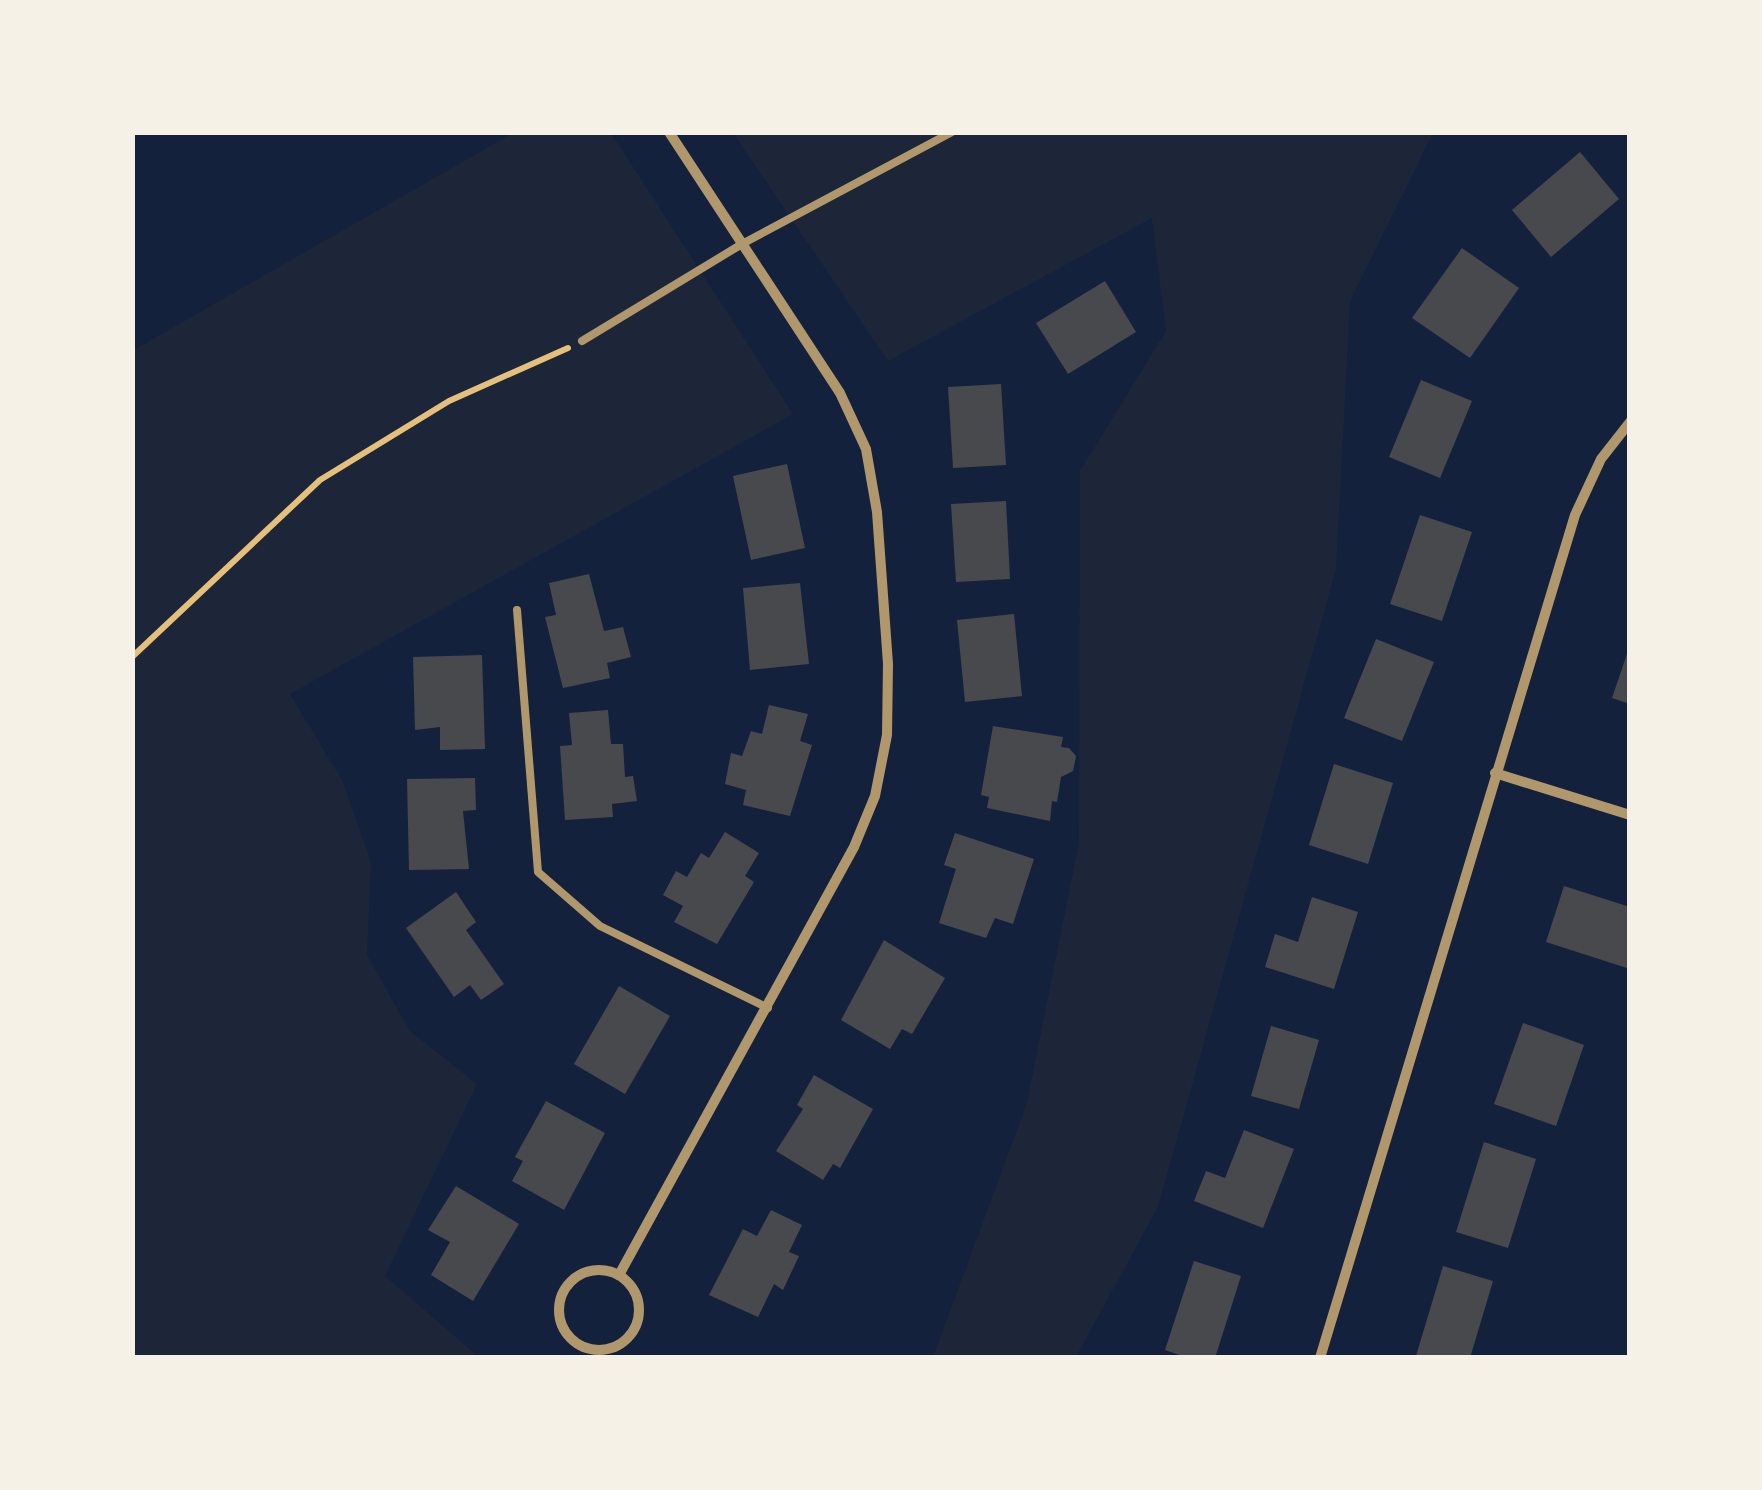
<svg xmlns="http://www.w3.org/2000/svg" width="1762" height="1490" font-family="Signika,sans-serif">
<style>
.green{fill:#1d2539}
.building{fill:#48494c}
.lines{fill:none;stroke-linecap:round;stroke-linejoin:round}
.path{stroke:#e5c07b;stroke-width:6}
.service{stroke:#b1986c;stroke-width:8}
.minor{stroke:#b1986c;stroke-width:10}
</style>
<rect width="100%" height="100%" fill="#14213d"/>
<g class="green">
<path d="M513 133H611L793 414 290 694 342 780 371 862 367 955 410 1031 477 1084 385 1276 479 1357H133L132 351Z"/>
<path d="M733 133H1433L1350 301 1336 569 1158 1207 1076 1357H933L1027 1103 1079 843 1080 471 1166 331 1152 218 888 361Z"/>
</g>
<g class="building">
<path d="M1580 152 1619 199 1551 257 1512 210Z"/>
<path d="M1462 248 1519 288 1470 358 1412 318Z"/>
<path d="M1105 281 1136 332 1068 374 1036 323Z"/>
<path d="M1421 380 1472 401 1440 478 1389 457Z"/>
<path d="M1001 384 1006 465 953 468 948 387Z"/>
<path d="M787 464 805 548 751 560 733 476Z"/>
<path d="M1006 501 1010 579 956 582 951 504Z"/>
<path d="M1420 515 1472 532 1442 621 1390 604Z"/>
<path d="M589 574 604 631 623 627 631 657 607 663 610 678 563 688 545 617 556 615 549 583Z"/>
<path d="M800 583 809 664 750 670 743 588Z"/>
<path d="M1014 614 1022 696 965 702 957 620Z"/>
<path d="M1376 639 1434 662 1402 741 1344 718Z"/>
<path d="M1629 648H1630V704L1612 698Z"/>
<path d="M482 655 485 749 440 750V727L415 730 413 657Z"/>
<path d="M769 705 808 714 800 741 812 745 790 816 743 805 746 790 725 784 731 753 742 756 751 731 762 734Z"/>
<path d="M608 710 611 744H623L625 777 633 776 637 801 612 804 613 817 565 820 560 746 572 745 569 713Z"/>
<path d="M993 726 1063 737 1061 747 1069 748 1076 756 1073 771 1061 777 1057 802 1052 801 1050 821 987 808 989 797 981 795Z"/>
<path d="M1334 764 1393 783 1368 864 1309 845Z"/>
<path d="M475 778 476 810 463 811 469 869 409 870 407 779Z"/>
<path d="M725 832 759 853 745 876 754 882 717 944 674 922 683 906 663 895 676 871 687 877 701 853 709 858Z"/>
<path d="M955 833 1034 859 1013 924 995 918 986 938 939 923 956 869 944 865Z"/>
<path d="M1564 886 1630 907V969L1546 942Z"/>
<path d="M456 892 476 922 466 930 504 984 481 1000 470 985 454 997 406 928Z"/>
<path d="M1312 897 1358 912 1334 989 1265 967 1275 934 1298 942Z"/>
<path d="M884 940 945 978 912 1034 902 1029 890 1049 841 1020Z"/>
<path d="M619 986 670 1016 625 1094 574 1064Z"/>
<path d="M1523 1023 1584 1045 1556 1126 1494 1104Z"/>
<path d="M1271 1026 1319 1040 1299 1109 1251 1096Z"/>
<path d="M814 1075 873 1109 840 1168 833 1164 823 1180 776 1151 803 1109 797 1105Z"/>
<path d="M546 1101 605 1133 564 1210 512 1181 523 1161 515 1157Z"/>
<path d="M1244 1130 1294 1149 1263 1228 1194 1201 1206 1171 1225 1178Z"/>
<path d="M1484 1142 1536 1159 1508 1248 1456 1232Z"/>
<path d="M456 1186 519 1224 473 1301 431 1275 450 1242 428 1230Z"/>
<path d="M771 1210 802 1225 789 1252 799 1256 783 1290 774 1284 758 1317 709 1295 743 1229 757 1236Z"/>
<path d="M1194 1261 1241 1276 1215 1358H1188L1165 1350Z"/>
<path d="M1443 1266 1493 1281 1470 1358 1416 1356Z"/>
</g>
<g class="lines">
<path class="path" d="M132 657 320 480 449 401 568 348"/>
<g class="service">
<path d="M582 341 742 244 952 132"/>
<path d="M517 610 538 872 600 926 768 1008"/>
</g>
<g class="minor">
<path d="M1495 773 1630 815"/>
<circle cx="599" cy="1310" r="40"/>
<path d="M619 1275 854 847 875 796 887 735 888 664 877 512 866 449 840 393 669 132"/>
<path d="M1320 1358 1575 515 1601 459 1630 422"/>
</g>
</g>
<rect width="1762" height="1490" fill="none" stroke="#f6f1e7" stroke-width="270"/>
</svg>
